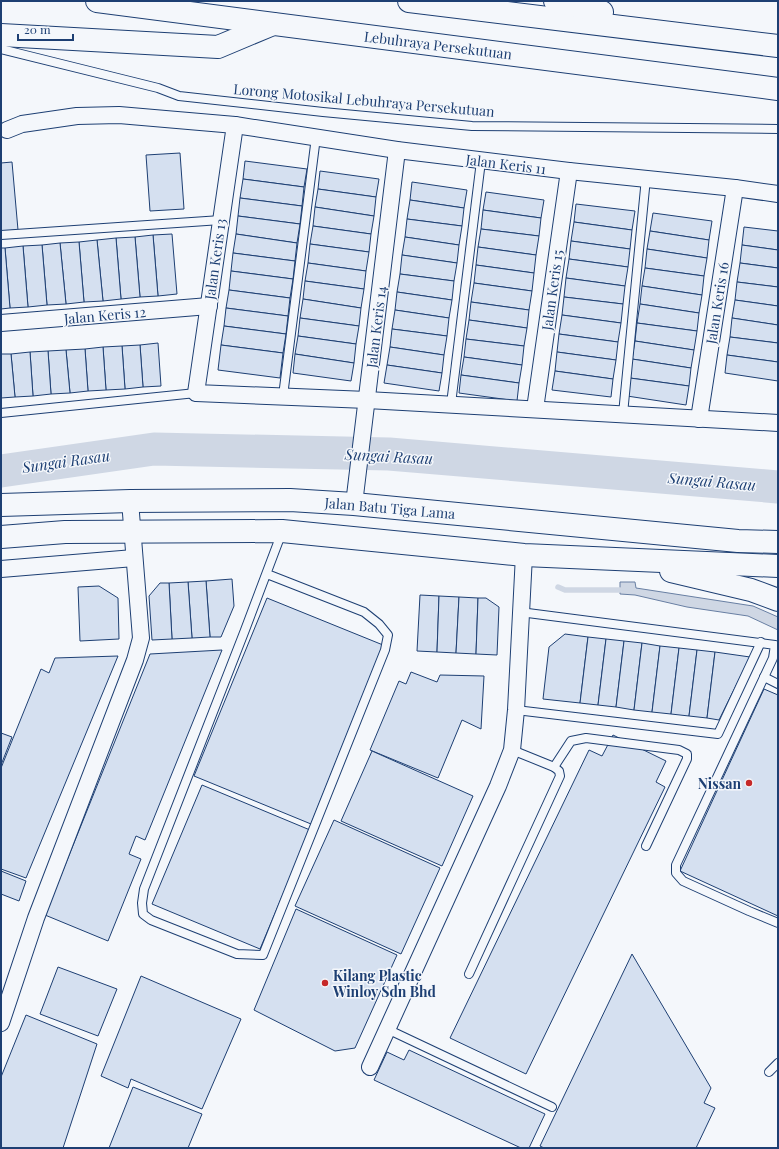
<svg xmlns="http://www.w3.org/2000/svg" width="779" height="1149" font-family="'Playfair Display',serif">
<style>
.water{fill:#cfd7e4;stroke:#687fa3}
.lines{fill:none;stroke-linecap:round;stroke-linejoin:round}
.stream{stroke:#cfd7e4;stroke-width:5.5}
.river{stroke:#cfd7e4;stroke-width:33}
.building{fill:#d5e0f0;stroke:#1d3f73}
.service-casing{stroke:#1d3f73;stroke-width:10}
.minor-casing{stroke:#1d3f73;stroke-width:18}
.primary-casing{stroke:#1d3f73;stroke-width:24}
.trunk-casing{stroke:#1d3f73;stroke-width:24}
.service{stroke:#f4f7fb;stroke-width:8}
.minor{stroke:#f4f7fb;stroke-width:16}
.primary{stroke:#f4f7fb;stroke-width:22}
.trunk{stroke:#f4f7fb;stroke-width:22}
.poi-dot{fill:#c62828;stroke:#f4f7fb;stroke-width:1.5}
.labels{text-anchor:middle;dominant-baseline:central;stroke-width:3;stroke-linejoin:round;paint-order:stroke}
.street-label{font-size:14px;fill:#1d3f73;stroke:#f4f7fb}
.poi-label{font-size:14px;font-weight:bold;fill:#1d3f73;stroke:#f4f7fb;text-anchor:end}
.water-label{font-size:15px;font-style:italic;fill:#1d3f73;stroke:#f4f7fb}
</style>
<rect width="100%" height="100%" fill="#f4f7fb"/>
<path class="water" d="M620 582H635L636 588 753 606 778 617V630L748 616 687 607 635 595 620 594Z"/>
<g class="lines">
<path class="stream" d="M558 587 565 590H620"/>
<path class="river" d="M1 471 154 449 389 454 778 487"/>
</g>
<g class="building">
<path d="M180 153 184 209 150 211 146 155Z"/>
<path d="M245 161 307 169 304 187 243 179Z"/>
<path d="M12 162 18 230 1 231V163Z"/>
<path d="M320 171 379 179 376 197 318 189Z"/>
<path d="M243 179 304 187 302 206 240 198Z"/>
<path d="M412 182 467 190 464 208 410 200Z"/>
<path d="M318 189 376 197 374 216 315 207Z"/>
<path d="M486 192 544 200 541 218 483 210Z"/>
<path d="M240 198 302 206 300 224 238 216Z"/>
<path d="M410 200 464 208 462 226 407 219Z"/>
<path d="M576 204 635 211 632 230 574 222Z"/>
<path d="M315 207 374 216 371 234 313 226Z"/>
<path d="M483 210 541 218 539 236 481 229Z"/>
<path d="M653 213 712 221 709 240 650 231Z"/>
<path d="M238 216 300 224 297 243 236 234Z"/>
<path d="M407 219 462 226 459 245 405 237Z"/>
<path d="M574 222 632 230 630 249 571 241Z"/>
<path d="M313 226 371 234 369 252 310 244Z"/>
<path d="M744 227 778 231V250L742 245Z"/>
<path d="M481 229 539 236 536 255 478 247Z"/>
<path d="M650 231 709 240 707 258 647 249Z"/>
<path d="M172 234 177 294 158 296 153 235Z"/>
<path d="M236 234 297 243 295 261 233 253Z"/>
<path d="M153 235 158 296 140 297 135 237Z"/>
<path d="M135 237 140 297 121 299 116 238Z"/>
<path d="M405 237 459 245 457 263 402 255Z"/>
<path d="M116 238 121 299 103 301 97 240Z"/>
<path d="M97 240 103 301 84 302 79 242Z"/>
<path d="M571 241 630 249 628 267 569 259Z"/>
<path d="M79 242 84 302 66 304 60 243Z"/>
<path d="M60 243 66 304 47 305 42 245Z"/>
<path d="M310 244 369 252 366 271 308 263Z"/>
<path d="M42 245 47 305 28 307 23 246Z"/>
<path d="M742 245 778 250V268L740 263Z"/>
<path d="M23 246 28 307 10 308 5 248Z"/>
<path d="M478 247 536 255 534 273 476 265Z"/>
<path d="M1 248H5L10 308 1 309Z"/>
<path d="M647 249 707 258 704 276 645 268Z"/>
<path d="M233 253 295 261 293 279 231 271Z"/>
<path d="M402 255 457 263 454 281 400 274Z"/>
<path d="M569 259 628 267 625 286 566 278Z"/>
<path d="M308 263 366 271 364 289 305 281Z"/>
<path d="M740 263 778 268V287L737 282Z"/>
<path d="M476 265 534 273 532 291 474 283Z"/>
<path d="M645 268 704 276 702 295 642 286Z"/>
<path d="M231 271 293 279 290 298 229 290Z"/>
<path d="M400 274 454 281 452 300 397 292Z"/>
<path d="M566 278 625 286 623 304 564 297Z"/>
<path d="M305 281 364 289 361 308 303 299Z"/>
<path d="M737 282 778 287V306L735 300Z"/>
<path d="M474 283 532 291 529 310 471 302Z"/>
<path d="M642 286 702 295 699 313 640 304Z"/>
<path d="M229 290 290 298 288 316 226 308Z"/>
<path d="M397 292 452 300 449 318 395 310Z"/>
<path d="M564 297 623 304 621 323 562 315Z"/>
<path d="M303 299 361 308 359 326 300 318Z"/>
<path d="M735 300 778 306V325L732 318Z"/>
<path d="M471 302 529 310 527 328 469 320Z"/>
<path d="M640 304 699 313 697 331 637 323Z"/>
<path d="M226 308 288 316 286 334 224 326Z"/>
<path d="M395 310 449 318 447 336 392 329Z"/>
<path d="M562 315 621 323 618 342 559 334Z"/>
<path d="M300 318 359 326 356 344 298 336Z"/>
<path d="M732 318 778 325V343L730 337Z"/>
<path d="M469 320 527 328 524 346 466 339Z"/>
<path d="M637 323 697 331 694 350 635 341Z"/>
<path d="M224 326 286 334 283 353 221 345Z"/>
<path d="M392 329 447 336 444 355 390 347Z"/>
<path d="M559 334 618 342 616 360 557 352Z"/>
<path d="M298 336 356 344 354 363 295 354Z"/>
<path d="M730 337 778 343V362L727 355Z"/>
<path d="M466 339 524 346 522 365 464 357Z"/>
<path d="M635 341 694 350 691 368 632 359Z"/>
<path d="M158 343 161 386 143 387 140 345Z"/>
<path d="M140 345 143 387 125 389 122 346Z"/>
<path d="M221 345 283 353 280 378 218 370Z"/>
<path d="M122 346 125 389 106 390 103 347Z"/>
<path d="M103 347 106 390 88 391 85 349Z"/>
<path d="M390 347 444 355 442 373 387 365Z"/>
<path d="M85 349 88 391 70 393 66 350Z"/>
<path d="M66 350 70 393 51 394 48 351Z"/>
<path d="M48 351 51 394 33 396 30 352Z"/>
<path d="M30 352 33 396 15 397 11 354Z"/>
<path d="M557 352 616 360 613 379 555 371Z"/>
<path d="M1 354H11L15 397 1 398Z"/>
<path d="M295 354 354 363 351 381 293 373Z"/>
<path d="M727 355 778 362V381L725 373Z"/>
<path d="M464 357 522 365 519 383 461 375Z"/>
<path d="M632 359 691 368 689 386 630 378Z"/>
<path d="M387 365 442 373 439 391 384 383Z"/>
<path d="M555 371 613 379 611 397 552 390Z"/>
<path d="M461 375 519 383 517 401 459 393Z"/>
<path d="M630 378 689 386 686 405 627 396Z"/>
<path d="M232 579 234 606 221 637H210L206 581Z"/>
<path d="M206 581 210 637 192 638 188 582Z"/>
<path d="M188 582 192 638 172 639 169 583Z"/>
<path d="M160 583H169L172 639 152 640 149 596Z"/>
<path d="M99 586 118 598 119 639 80 641 78 587Z"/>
<path d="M420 595 439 596 437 652 417 651Z"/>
<path d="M439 596 459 597 456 653 437 652Z"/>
<path d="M459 597 478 598 476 654 456 653Z"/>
<path d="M267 598 383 645 311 824 194 776Z"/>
<path d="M478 598H486L499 607 497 655 476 654Z"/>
<path d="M565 634 588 637 580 703 543 699 549 647Z"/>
<path d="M588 637 606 639 598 705 580 703Z"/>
<path d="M606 639 624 641 616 707 598 705Z"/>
<path d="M624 641 642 643 634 710 616 707Z"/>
<path d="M642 643 660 646 652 712 634 710Z"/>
<path d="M660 646 679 648 671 714 652 712Z"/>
<path d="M679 648 697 650 689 716 671 714Z"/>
<path d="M222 650 145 840 136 836 129 854 141 859 108 941 45 915 150 654Z"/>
<path d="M697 650 715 652 707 718 689 716Z"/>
<path d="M715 652 750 657 719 720 707 718Z"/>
<path d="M118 656 26 878 1 869V768L41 669 49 673 55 658Z"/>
<path d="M411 672 437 682 440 675 484 676 481 729 462 720 438 778 370 750 399 681 406 684Z"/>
<path d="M764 689 778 695V916L680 871Z"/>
<path d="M1 733 12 737 1 765Z"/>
<path d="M613 735 666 761 656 782 665 787 526 1074 450 1038 589 750 602 756Z"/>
<path d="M372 751 473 796 442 866 341 821Z"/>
<path d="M202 785 310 830 260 949 152 904Z"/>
<path d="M334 820 440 868 401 954 295 906Z"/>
<path d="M1 871 26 881 19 901 1 894Z"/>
<path d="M296 909 397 955 355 1048 335 1051 254 1010Z"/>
<path d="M632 954 711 1088 704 1103 715 1108 696 1148H544L540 1146Z"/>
<path d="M58 967 117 989 98 1036 40 1014Z"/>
<path d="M141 976 241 1019 202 1109 131 1079 128 1088 101 1076Z"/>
<path d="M26 1015 97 1044 63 1148H1V1077Z"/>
<path d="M409 1050 545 1114 529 1148H521L374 1080 387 1052 404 1060Z"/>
<path d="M133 1087 202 1114 188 1148H109Z"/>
</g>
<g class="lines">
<g class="service-casing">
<g id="service">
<path d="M1 49 158 88 179 96 323 112 472 126 778 129"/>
<path d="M1 235 221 220"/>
<path d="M283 396 316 137"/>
<path d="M451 404 481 161"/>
<path d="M1 413 196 393"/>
<path d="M623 414 646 178"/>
<path d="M267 574 364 612 379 624 388 635 385 650 263 955 237 954 151 920 143 914 142 903 144 889 245 630 282 532"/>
<path d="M520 612 775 645 773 658 676 865V873L683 881 749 911 778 923"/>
<path d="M764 677 778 684"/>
<path d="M516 710 718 734 761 642"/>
<path d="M554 767 571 741 586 738 679 750 687 754V759L646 846"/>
<path d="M469 974 560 776 559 771 554 767 512 750"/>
<path d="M387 1029 552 1107"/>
<path d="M769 1072 778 1063"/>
</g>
</g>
<g class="minor-casing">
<g id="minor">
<path d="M235 125 196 393 367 400 778 423"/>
<path d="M7 130 22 124 77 116 119 115 235 125 397 150 569 171 735 188 778 194"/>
<path d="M1 323 209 306"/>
<path d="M535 409 569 171"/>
<path d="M699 419 735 188"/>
<path d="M354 504 397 150"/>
<path d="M1 569 134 558"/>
<path d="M1 1023 36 918 135 660 141 638 130 501"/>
<path d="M370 1067 498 786 512 750 516 710 524 555"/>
</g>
</g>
<g class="primary-casing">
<g id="primary">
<path d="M1 505 130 501 290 500 354 504 738 541 778 542"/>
<path d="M1 537 65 532 282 531 524 555 778 566"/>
<path d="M671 571 751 590 778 600"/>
</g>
</g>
<g class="trunk-casing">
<g id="trunk">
<path d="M97 1 778 89"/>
<path d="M409 1 778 46"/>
<path d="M555 1 602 12"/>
<path d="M1 35 218 47 273 24"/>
</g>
</g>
<use href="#service" class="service"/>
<use href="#minor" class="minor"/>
<use href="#primary" class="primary"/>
<use href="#trunk" class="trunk"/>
</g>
<g class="poi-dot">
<circle cx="749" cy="783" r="4"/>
<circle cx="325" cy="983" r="4"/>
</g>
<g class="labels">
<g class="street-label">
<text transform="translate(438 45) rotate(7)">Lebuhraya Persekutuan</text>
<text transform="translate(364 100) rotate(5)">Lorong Motosikal Lebuhraya Persekutuan</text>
<text transform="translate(506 164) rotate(7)">Jalan Keris 11</text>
<text transform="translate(215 259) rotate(-82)">Jalan Keris 13</text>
<text transform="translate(552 290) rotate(-82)">Jalan Keris 15</text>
<text transform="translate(717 303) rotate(-81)">Jalan Keris 16</text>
<text transform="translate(105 315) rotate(-5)">Jalan Keris 12</text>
<text transform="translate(376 327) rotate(-83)">Jalan Keris 14</text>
<text transform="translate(390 508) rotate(5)">Jalan Batu Tiga Lama</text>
</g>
<g class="poi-label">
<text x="741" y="783">Nissan</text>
<text x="333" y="975" text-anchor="start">Kilang Plastic<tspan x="333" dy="16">Winloy Sdn Bhd</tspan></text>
</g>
<g class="water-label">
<text transform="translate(389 456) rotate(3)">Sungai Rasau</text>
<text transform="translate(66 461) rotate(-8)">Sungai Rasau</text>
<text transform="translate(712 481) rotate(5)">Sungai Rasau</text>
</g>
</g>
<rect width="779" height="1149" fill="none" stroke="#1d3f73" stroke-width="4"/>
<path d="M18 34v6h55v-6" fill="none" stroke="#1d3f73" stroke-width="2"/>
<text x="24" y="34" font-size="12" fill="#1d3f73" stroke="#f4f7fb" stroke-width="3" paint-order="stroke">20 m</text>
</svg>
